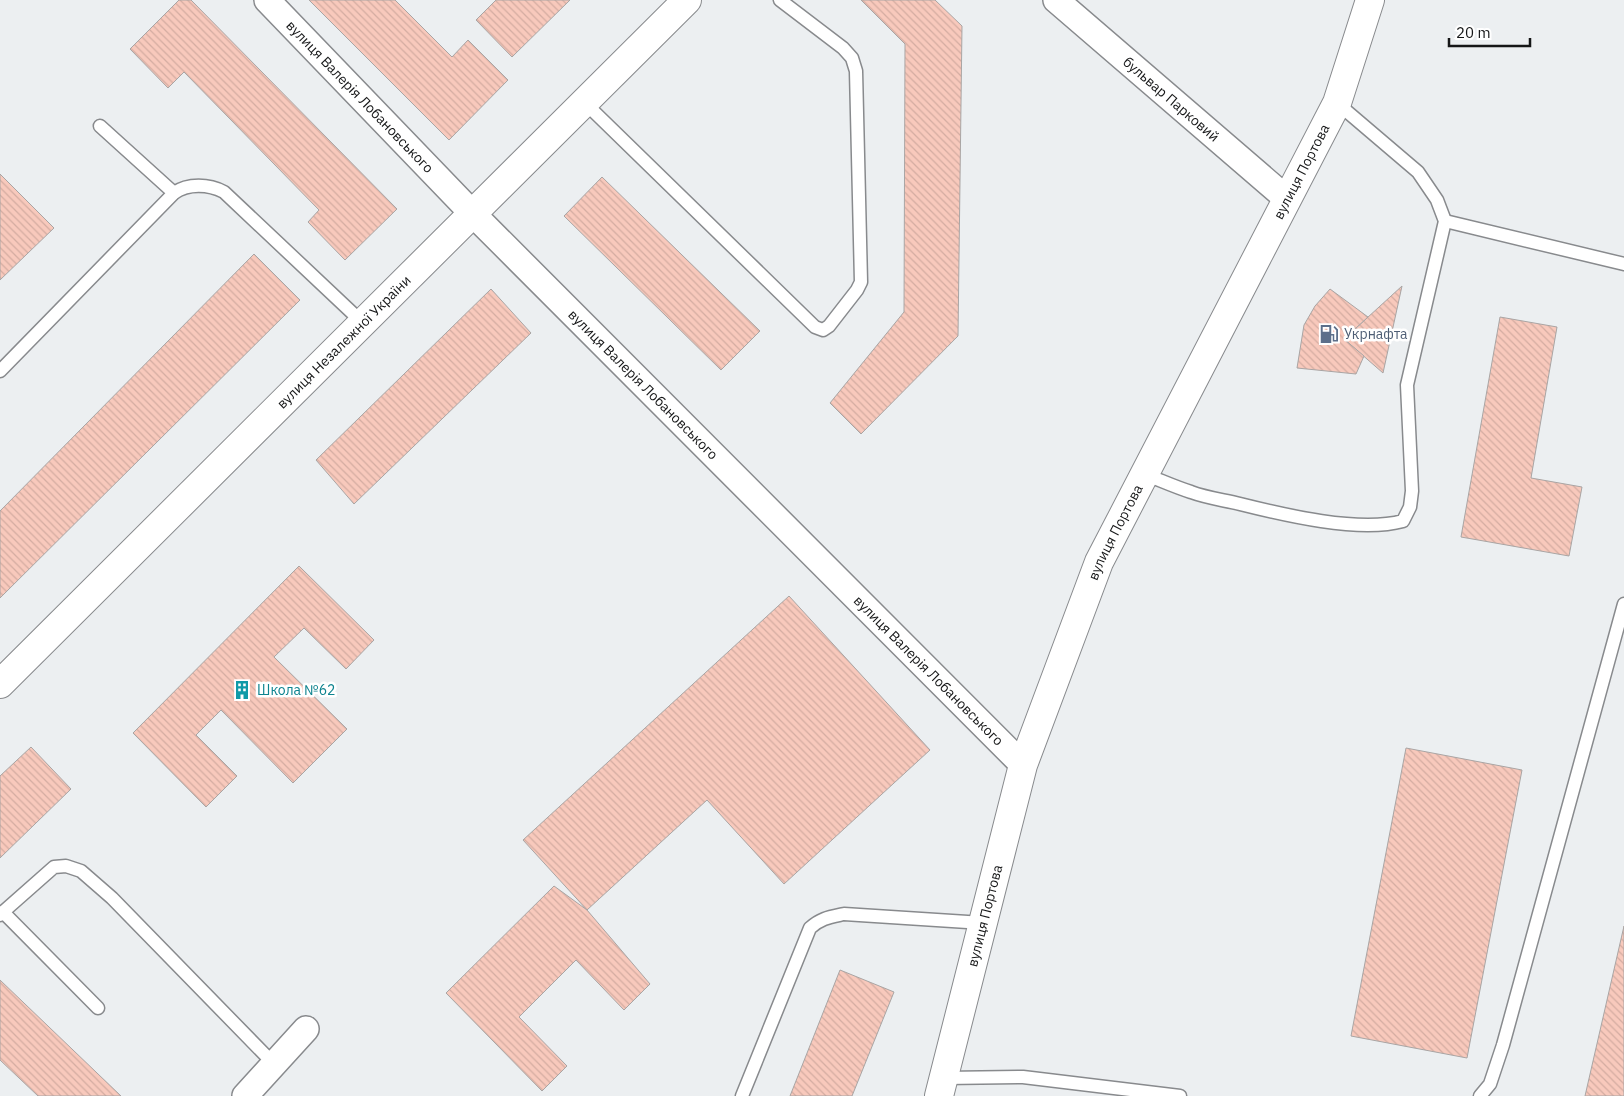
<svg xmlns="http://www.w3.org/2000/svg" width="1624" height="1096" font-family="'IBM Plex Sans',sans-serif">
<style>
.building{fill:url(#building-back-hatch);stroke:#a9a5a4}
.lines{fill:none;stroke-linecap:round;stroke-linejoin:round}
.service-casing{stroke:#888a8d;stroke-width:15}
.minor-casing{stroke:#888a8d;stroke-width:28}
.tertiary-casing{stroke:#888a8d;stroke-width:30}
.service{stroke:#fff;stroke-width:12}
.minor{stroke:#fff;stroke-width:25}
.tertiary{stroke:#fff;stroke-width:28}
.labels{text-anchor:middle;dominant-baseline:central;stroke-width:5;stroke-linejoin:round;paint-order:stroke}
.street-label{font-size:14px;fill:#151617;stroke:#fff}
.service-label{font-size:14px;fill:#4e5e75;stroke:#fff;text-anchor:start}
.culture-label{font-size:14px;fill:#0d838f;stroke:#fff;text-anchor:start}
</style>
<defs>
<pattern id="building-back-hatch" width="6" height="6" patternUnits="userSpaceOnUse" patternTransform="scale(1.25)"><rect width="6" height="6" fill="#f8c9bc"/><path d="M-1 5l2 2M0 0l6 6M5-1l2 2" fill="none" stroke="#d4aca1"/></pattern>
</defs>
<rect width="100%" height="100%" fill="#eceff1"/>
<g class="building">
<path d="M179 0H191L397 209 345 260 308 222 319 210 184 72 168 88 130 49Z"/>
<path d="M309 0H395L452 57 468 40 508 80 449 140Z"/>
<path d="M496 0H570L512 57 476 20Z"/>
<path d="M861 0H935L962 26 958 336 861 434 830 403 904 312 905 44Z"/>
<path d="M0 174 54 228 0 280Z"/>
<path d="M602 177 760 331 721 370 564 216Z"/>
<path d="M254 254 300 300 0 598V511Z"/>
<path d="M1402 286 1383 373 1344 339Z"/>
<path d="M491 289 531 333 354 504 316 460Z"/>
<path d="M1330 289 1368 317 1344 339 1364 356 1356 374 1297 368 1304 325 1315 306Z"/>
<path d="M1500 317 1557 327 1531 478 1582 487 1569 556 1461 537Z"/>
<path d="M299 566 374 640 346 669 304 628 274 657 347 729 293 783 221 710 196 735 237 776 206 807 133 733Z"/>
<path d="M789 596 930 750 784 884 707 800 587 910 523 840Z"/>
<path d="M31 747 71 789 0 858V776Z"/>
<path d="M1406 748 1522 770 1467 1058 1351 1036Z"/>
<path d="M554 886 587 910 650 984 624 1010 576 960 519 1017 567 1066 542 1091 446 993Z"/>
<path d="M1624 926V1096H1585Z"/>
<path d="M840 970 894 992 852 1096H790Z"/>
<path d="M0 980 121 1096H38L0 1060Z"/>
</g>
<g class="lines">
<g class="service-casing">
<g id="service">
<path d="M584 102 815 327 823 330 829 326 857 290 861 282 856 71 852 58 843 48 780 0"/>
<path d="M100 126 174 193"/>
<path d="M1445 221 1624 264"/>
<path d="M0 371 174 193C188 183 209 184 224 192L363 323"/>
<path d="M1144 474C1160 480 1175 487 1191 492 1207 498 1224 500 1240 504 1284 515 1359 533 1403 521L1410 507 1412 491 1407 385 1445 221 1437 200 1418 172 1337 103"/>
<path d="M3 912 54 867 66 866 81 871 112 898 274 1064"/>
<path d="M0 915 3 912 98 1008"/>
<path d="M944 1078 1023 1077 1180 1096"/>
<path d="M742 1096 810 928C821 918 830 917 844 914L983 923"/>
<path d="M1480 1096 1490 1084 1503 1045 1624 604"/>
</g>
</g>
<g class="minor-casing">
<g id="minor">
<path id="s1" d="M267 0 472 213 1023 765"/>
<path id="s2" d="M1056 0 1287 199"/>
<path d="M245 1096 306 1029"/>
</g>
</g>
<g class="tertiary-casing">
<g id="tertiary">
<path id="s3" d="M0 684 687 0"/>
<path id="s4" d="M939 1096 1023 765 1099 562 1337 103 1370 0"/>
</g>
</g>
<use href="#service" class="service"/>
<use href="#minor" class="minor"/>
<use href="#tertiary" class="tertiary"/>
</g>
<defs>
<g id="fuel-bare" transform="scale(1.5)"><path d="M-5.5-6h7V0h2V4h1.3V-2.5L3-4.5l.8-.8L6-3V5H2.5V1h-1V6h-7ZM-4.2-4.7v3.2H.2V-4.7Z" fill="#5c6f8a" stroke="#fff" stroke-width="2.5" paint-order="stroke"/></g>
<g id="building-bare" transform="scale(1.5)"><path d="M-4-6H4V6H1V3H-1V6H-4ZM-2.5-4.3h1.7v1.8h-1.7ZM.8-4.3h1.7v1.8H.8ZM-2.5-1h1.7V.8h-1.7ZM.8-1h1.7V.8H.8Z" fill="#0f9aa8" stroke="#fff" stroke-width="2.5" paint-order="stroke"/></g>
</defs>
<g fill-rule="evenodd">
<use href="#fuel-bare" x="1329" y="334"/>
<use href="#building-bare" x="242" y="690"/>
</g>
<g class="labels">
<g class="street-label">
<text stroke="none"><textPath href="#s1" startOffset="134">вулиця Валерія Лобановського</textPath></text>
<text stroke="none"><textPath href="#s2" startOffset="152">бульвар Парковий</textPath></text>
<text stroke="none"><textPath href="#s4" startOffset="998">вулиця Портова</textPath></text>
<text stroke="none"><textPath href="#s3" startOffset="485">вулиця Незалежної України</textPath></text>
<text stroke="none"><textPath href="#s1" startOffset="538">вулиця Валерія Лобановського</textPath></text>
<text stroke="none"><textPath href="#s4" startOffset="592">вулиця Портова</textPath></text>
<text stroke="none"><textPath href="#s1" startOffset="942">вулиця Валерія Лобановського</textPath></text>
<text stroke="none"><textPath href="#s4" startOffset="186">вулиця Портова</textPath></text>
</g>
<g class="service-label">
<text x="1344" y="334">Укрнафта</text>
</g>
<g class="culture-label">
<text x="257" y="690">Школа №62</text>
</g>
</g>
<path d="M1449 38v8h81v-8" fill="none" stroke="#151617" stroke-width="2.5"/>
<text x="1456" y="38" font-size="15" fill="#151617" stroke="#ffffff" stroke-width="4" paint-order="stroke">20 m</text>
</svg>
